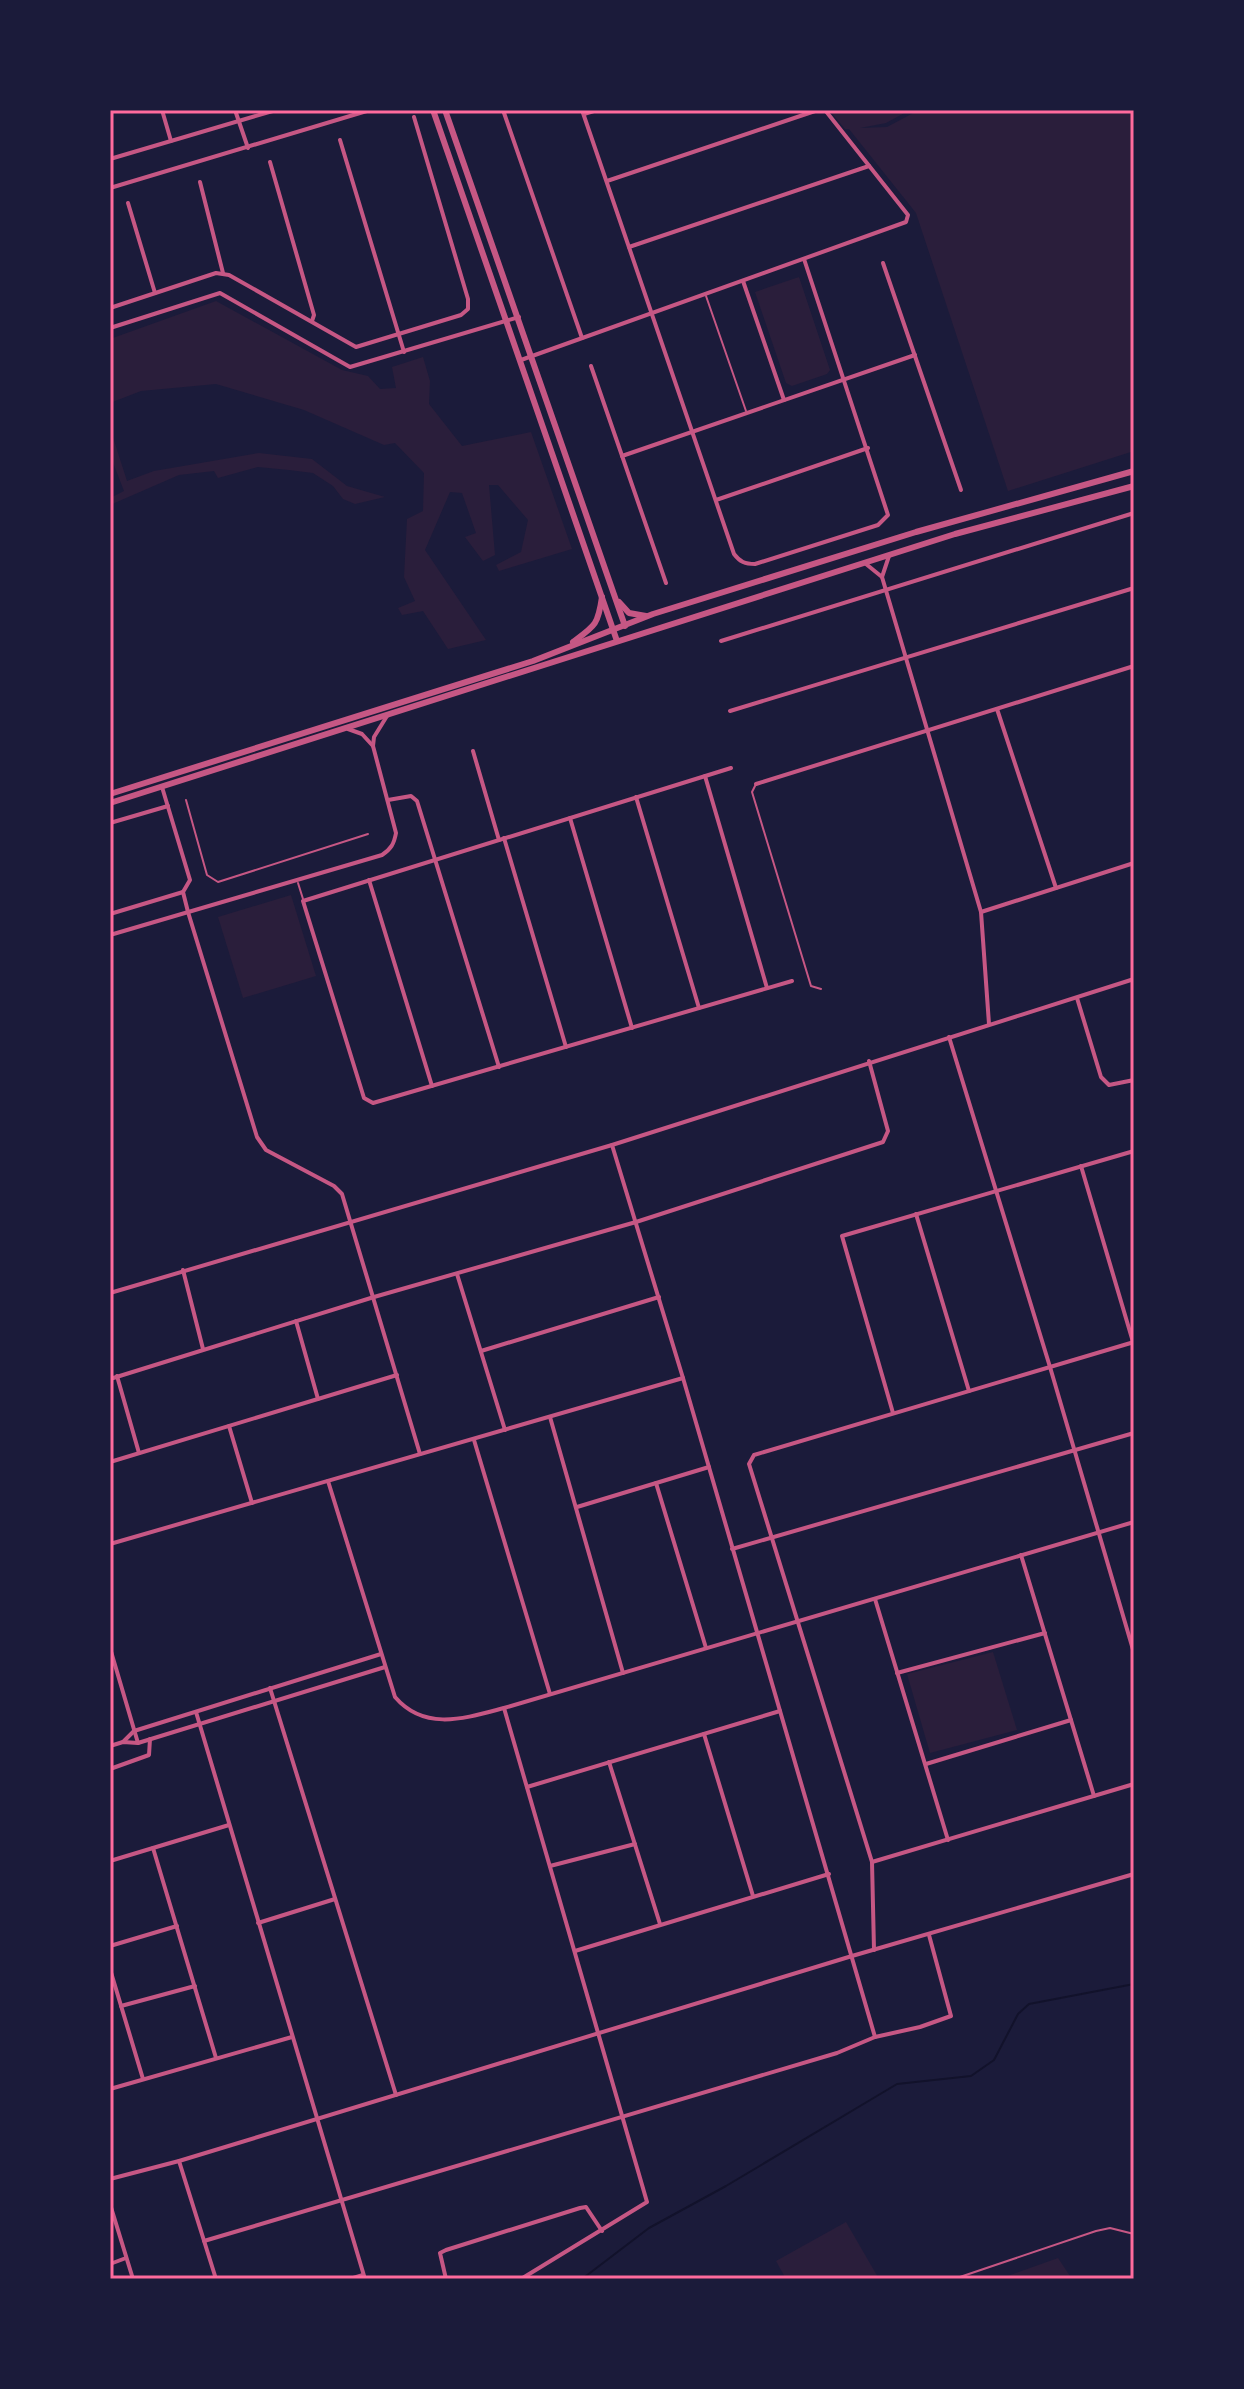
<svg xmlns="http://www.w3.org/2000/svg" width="1244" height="2389" font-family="'Golos Text',sans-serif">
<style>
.green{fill:#2a1e3b}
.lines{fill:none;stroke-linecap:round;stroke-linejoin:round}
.stream{stroke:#12122b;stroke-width:2}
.service{stroke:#c65784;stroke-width:2}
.minor{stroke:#c65784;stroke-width:4}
.tertiary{stroke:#c65784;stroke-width:6}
.neatline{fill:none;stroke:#ff6b9d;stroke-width:3}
</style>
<rect width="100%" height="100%" fill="#1b1b3a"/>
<g class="green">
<path d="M829 110H910L886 123 860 128 887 127 919 110H1134V451L1008 491 916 213 849 129H845Z"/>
<path d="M799 277 830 370 827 374 792 386 786 383 755 292Z"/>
<path d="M216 301 342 370 368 376 380 389 396 388 392 367 423 357 430 381 429 404 462 446 531 432 572 549 499 571 496 565 521 552 528 520 498 485H489L495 555 483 561 465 537 476 533 462 493 450 492 425 550 486 640 448 649 423 611 402 615 398 608 415 601 404 577 407 519 423 511 424 473 395 443 384 445 304 410 216 384 141 391 110 403V339Z"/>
<path d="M110 428 127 481 154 471 259 453 312 459 347 486 385 497 355 504 343 499 333 486 313 473 289 470 258 467 218 478 214 471 179 475 110 505V498L124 491 110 455Z"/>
<path d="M291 895 316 976 243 998 218 917Z"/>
<path d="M993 1652 1017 1730 930 1753 907 1674Z"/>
<path d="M846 2222 879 2279H786L776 2261Z"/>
<path d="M1058 2258 1072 2279H999Z"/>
</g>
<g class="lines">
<path class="stream" d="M582 2279 649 2228 726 2186 897 2084 971 2076 994 2060 1018 2014 1029 2004 1134 1984"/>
<g class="service">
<path d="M706 296 746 411"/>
<path d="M756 784 752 792 811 986 821 989"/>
<path d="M186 800 207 875 218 882 368 834"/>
<path d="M298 883 303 899"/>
<path d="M954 2279 1096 2231 1110 2228 1134 2234"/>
</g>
<g class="minor">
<path d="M162 110 171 141"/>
<path d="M235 110 248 148"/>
<path d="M503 110 582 338"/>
<path d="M582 110 734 554C740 562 745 564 755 564L878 525 888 515 804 259"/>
<path d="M584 114 597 110"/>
<path d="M340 140 404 352"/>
<path d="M110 159 276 110"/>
<path d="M270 162 314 315 312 321"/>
<path d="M607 181 818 110"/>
<path d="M200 182 223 273"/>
<path d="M110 188 370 110"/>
<path d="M128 203 155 293"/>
<path d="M629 247 869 166"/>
<path d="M883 263 961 490"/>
<path d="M743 281 784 400"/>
<path d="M110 308 216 273 229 275 356 347 461 315 468 309V299L414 117"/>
<path d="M110 328 220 293 350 367 519 317"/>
<path d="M521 360 906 222 908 215 825 110"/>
<path d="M591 366 666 583"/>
<path d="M622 456 915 355"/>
<path d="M716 500 868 448"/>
<path d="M866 564 882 577 889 556"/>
<path d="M882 577 981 912 989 1024"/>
<path d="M721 641 1134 513"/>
<path d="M997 709 1056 888"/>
<path d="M730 711 1134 588"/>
<path d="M373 746 374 737 387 716"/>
<path d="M473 751 499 840"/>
<path d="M731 768 303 901 364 1098 373 1103 792 981"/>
<path d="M705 776 767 988"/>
<path d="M756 784 1134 666"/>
<path d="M162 787 190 880 183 892 188 912 257 1137 266 1150 334 1186 342 1194 420 1454"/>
<path d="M636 797 699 1008"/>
<path d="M388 800 411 796 417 801 499 1067"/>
<path d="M570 818 632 1028"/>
<path d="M110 823 168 806"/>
<path d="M504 838 566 1047"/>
<path d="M369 880 432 1086"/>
<path d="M981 912 1134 863"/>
<path d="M110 914 183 892"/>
<path d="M110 935 382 855C391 849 394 844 396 833L373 746 362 734 348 729"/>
<path d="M1077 998 1101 1077 1109 1085 1134 1080"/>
<path d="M949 1037 1050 1367 1134 1653"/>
<path d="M612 1145 683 1378 875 2037"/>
<path d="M1081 1166 1133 1342"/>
<path d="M916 1214 969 1391"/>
<path d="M183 1270 203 1349"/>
<path d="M457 1274 505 1430"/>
<path d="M110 1293 612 1145 1134 979"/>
<path d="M296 1321 318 1399"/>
<path d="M481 1351 659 1297"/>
<path d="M117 1376 139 1453"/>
<path d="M110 1379 374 1297 636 1222 883 1142 888 1131 869 1061"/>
<path d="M893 1413 842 1236 1134 1151"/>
<path d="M550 1417 623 1673"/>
<path d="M229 1426 252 1503"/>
<path d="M474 1440 550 1694"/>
<path d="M110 1462 397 1375"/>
<path d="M328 1481 395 1697C425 1732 466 1718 504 1708L1134 1522"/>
<path d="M656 1483 706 1648"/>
<path d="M577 1507 709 1467"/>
<path d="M110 1544 683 1378"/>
<path d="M732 1549 1134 1433"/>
<path d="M1021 1555 1094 1796"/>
<path d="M875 1599 948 1840"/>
<path d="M110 1648 138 1743"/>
<path d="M897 1673 1045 1633"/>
<path d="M270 1688 396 2095"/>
<path d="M504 1708 647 2202 521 2279"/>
<path d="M196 1712 365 2279"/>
<path d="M704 1734 753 1896"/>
<path d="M123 1742 134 1731 381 1654"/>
<path d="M110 1746 123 1742 138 1743 385 1667"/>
<path d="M609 1762 660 1924"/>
<path d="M926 1764 1071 1720"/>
<path d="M110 1769 149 1755 150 1739"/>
<path d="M527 1787 780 1711"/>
<path d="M153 1848 216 2058"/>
<path d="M110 1861 229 1825"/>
<path d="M872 1862 1134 1784"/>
<path d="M550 1866 635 1844"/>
<path d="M258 1923 335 1899"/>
<path d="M110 1946 177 1926"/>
<path d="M874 1950 872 1862 749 1464 754 1455 1134 1342"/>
<path d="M575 1951 829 1874"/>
<path d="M110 1969 143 2079"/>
<path d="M121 2006 195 1986"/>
<path d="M110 2089 292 2037"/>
<path d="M179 2161 216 2279"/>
<path d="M110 2179 179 2161 852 1956 1134 1874"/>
<path d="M110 2204 133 2279"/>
<path d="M204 2241 837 2053 875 2037 920 2027 951 2016 929 1935"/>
<path d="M110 2264 126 2258"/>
<path d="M350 2279 363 2275"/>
<path d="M446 2279 440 2253 446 2250 580 2208 586 2207 602 2231"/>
</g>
<g class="tertiary">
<path d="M433 110 617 641"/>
<path d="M445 110 625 626"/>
<path d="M619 602 629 613 646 616"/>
<path d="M573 642C595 626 598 625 602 597"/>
<path d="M110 794 533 661 653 614 916 532 1134 471"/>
<path d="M110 803 955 534 1134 486"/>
</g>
</g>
<rect width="1244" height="2389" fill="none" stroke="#1b1b3a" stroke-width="224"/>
<rect x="112" y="112" width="1020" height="2165" class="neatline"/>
</svg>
